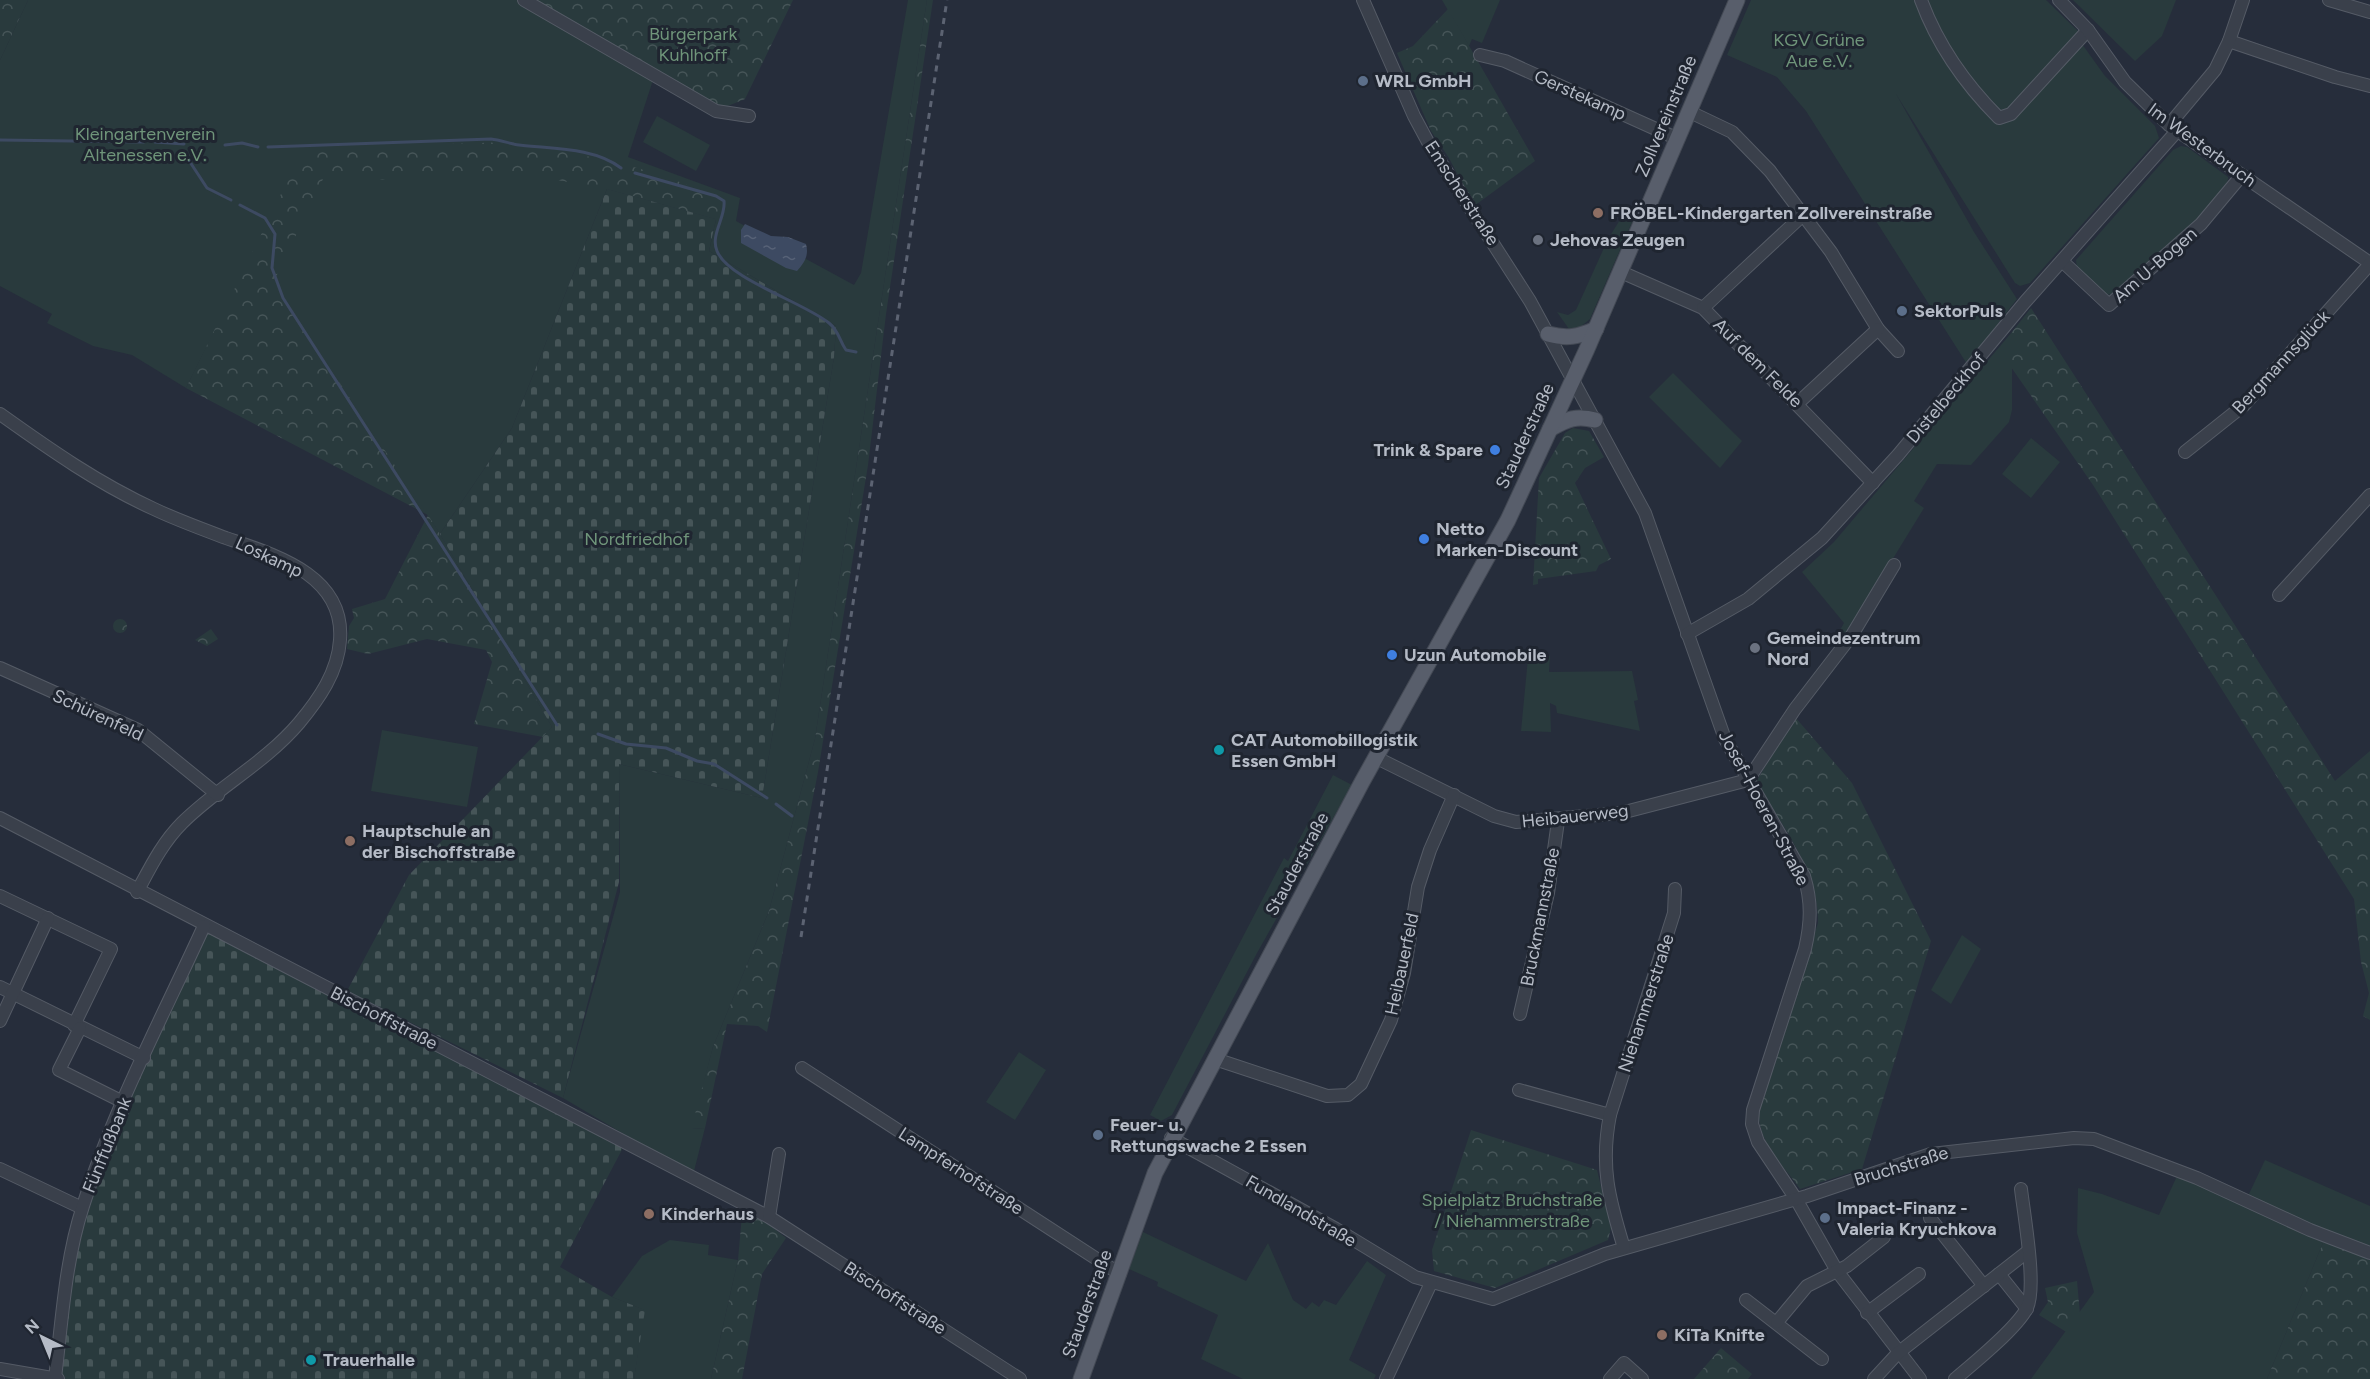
<svg xmlns="http://www.w3.org/2000/svg" width="2370" height="1379" font-family="Figtree,sans-serif">
<style>
.green{fill:#293a3d}
.forest{fill:url(#forest-crowns)}
.cemetery{fill:url(#cemetery-stones)}
.water{fill:url(#water-ripples)}
.lines{fill:none;stroke-linecap:round;stroke-linejoin:round}
.stream{stroke:#3d4a62;stroke-width:3}
.minor-casing{stroke:#555b66;stroke-width:14}
.major-casing{stroke:#434954;stroke-width:17}
.minor{stroke:#3a404b;stroke-width:12}
.major{stroke:#585e6b;stroke-width:15}
.rail{stroke:#5c6372;stroke-width:3;stroke-dasharray:6 6;stroke-linecap:butt}
.service-dot{fill:#5c6f8a;stroke:#1f2530;stroke-width:2}
.education-dot{fill:#8d6e63;stroke:#1f2530;stroke-width:2}
.worship-dot{fill:#6b7280;stroke:#1f2530;stroke-width:2}
.shop-dot{fill:#3f7fe0;stroke:#1f2530;stroke-width:2}
.culture-dot{fill:#0f9aa8;stroke:#1f2530;stroke-width:2}
.labels{text-anchor:middle;dominant-baseline:central;stroke-width:6;stroke-linejoin:round;paint-order:stroke}
.park-label{font-size:18px;fill:#6f957a;stroke:#1f2530}
.poi-label{font-size:18px;font-weight:bold;fill:#b5bbc6;stroke:#1f2530;text-anchor:start}
.street-label{font-size:18px;fill:#b5bbc6;stroke:#1f2530}
</style>
<defs>
<pattern id="forest-crowns" width="20" height="18" patternUnits="userSpaceOnUse" patternTransform="scale(1.5)"><rect width="20" height="18" fill="#293a3d"/><path d="M2 6a3 3 0 1 1 6 0M12 15a3 3 0 1 1 6 0" fill="none" stroke="#465558"/></pattern>
<pattern id="cemetery-stones" width="16" height="16" patternUnits="userSpaceOnUse" patternTransform="scale(1.5)"><rect width="16" height="16" fill="#293a3d"/><path d="M2 7V4a2 2 0 0 1 4 0v3zM10 15v-3a2 2 0 0 1 4 0v3z" fill="#465558"/></pattern>
<pattern id="water-ripples" width="26" height="14" patternUnits="userSpaceOnUse" patternTransform="scale(1.5)"><rect width="26" height="14" fill="#3d4a62"/><path d="M2 4q2-2 4 0t4 0M15 11q2-2 4 0t4 0" fill="none" stroke="#576277"/></pattern>
</defs>
<rect width="100%" height="100%" fill="#262d3b"/>
<g class="green">
<path d="M28 0H521L654 77 628 157 740 198 736 221 854 285 861 273 908 0H927L815 739 769 911 713 1047 692 1129 705 1128 693 1175 563 1098 620 892 619 764 762 798 834 357 836 326 709 251 716 219 607 189 512 428 440 534 253 254 186 388 132 355 93 346 47 323 52 314 0 286V60Z"/>
<path d="M1442 0H1500L1482 43 1472 39 1469 46Z"/>
<path d="M1751 0H2046L2078 31 2082 44 2105 76 2155 126 2159 138 2030 283 2020 286 2015 283 1896 94 1974 232 2017 299 1967 364 1806 111 1777 77 1727 55Z"/>
<path d="M2073 0H2176L2162 36 2135 61Z"/>
<path d="M657 116 710 145 696 171 643 142Z"/>
<path d="M2181 146 2187 147 2228 177C2231 197 2134 276 2115 293L2107 295 2077 268 2076 260 2173 150Z"/>
<path d="M1628 207 1636 213 1590 319 1579 328 1569 329 1557 312 1568 315 1576 310 1608 239Z"/>
<path d="M2012 332V410L2009 422 1971 465 1937 464 1914 501 1924 508 1843 640 1836 637 1844 623 1802 572 1834 542Z"/>
<path d="M1673 373 1742 441 1720 468 1649 397Z"/>
<path d="M2031 438 2060 462 2031 498 2002 474Z"/>
<path d="M1550 656 1549 672 1632 671 1638 700 1634 701 1640 731 1557 713 1556 706 1550 703 1551 732 1521 731 1528 658Z"/>
<path d="M382 730 478 747 467 807 371 791Z"/>
<path d="M1333 775 1352 785 1257 953 1172 1115 1161 1121 1150 1115 1284 858 1288 861Z"/>
<path d="M1962 935 1981 949 1951 1004 1931 990Z"/>
<path d="M1019 1052 1046 1070 1015 1120 986 1102Z"/>
<path d="M2265 1160 2370 1206V1247L2321 1230 2248 1196Z"/>
<path d="M2177 1176 2325 1238 2267 1379H2031L2094 1292 2077 1233 2078 1188 2102 1194 2159 1215Z"/>
<path d="M1143 1232 1246 1281 1268 1243 1293 1300 1306 1309 1312 1302 1319 1307 1324 1300 1336 1305 1367 1261 1386 1275 1349 1360 1376 1375 1374 1379H1243L1201 1359 1218 1315 1157 1286 1158 1282 1129 1269Z"/>
<path d="M670 1240 709 1245 708 1255 738 1260 711 1379H634L644 1310 612 1297 642 1256Z"/>
</g>
<g class="forest">
<path d="M0 0H28L0 60Z"/>
<path d="M533 0H793L745 99 718 110Z"/>
<path d="M927 0H933L886 314 868 465 818 772 767 1032 758 1026 727 1024 705 1128 691 1129 713 1047 769 911 815 739Z"/>
<path d="M1448 9 1535 161 1474 206 1449 158 1431 131 1397 53 1413 46Z"/>
<path d="M509 142C577 154 659 166 720 201L716 219 607 189 512 172 376 180 324 177 273 283 428 515 440 534 552 727 543 737 474 724 492 662 486 650 427 639 368 654 347 649 349 626 354 618 352 609 385 599 428 515 186 388 303 149Z"/>
<path d="M2031 308 2335 781 2370 751V1020L2363 1016 2369 993 2361 962 2354 899 2093 485 2011 367 2012 332Z"/>
<path d="M1573 428 1589 431 1604 457 1585 468 1575 483 1611 559 1599 565 1596 571 1538 579V584L1533 585 1539 478 1565 433Z"/>
<circle cx="120" cy="626" r="7"/>
<path d="M211 629 218 639 207 646 195 640Z"/>
<path d="M1795 717 1852 783 1931 941 1862 1169 1800 1189C1783 1165 1757 1142 1759 1111L1818 923C1819 871 1782 826 1756 782Z"/>
<path d="M1471 1130 1597 1170 1611 1228 1608 1240 1495 1288 1434 1271 1432 1250Z"/>
<path d="M743 1204 786 1238 762 1274 742 1379H711L738 1260Z"/>
<path d="M2325 1238 2370 1253V1379H2267Z"/>
<path d="M2077 1281 2080 1314 2068 1333 2039 1315 2048 1302 2045 1288Z"/>
<path d="M1721 1348 1752 1374 1748 1379H1694Z"/>
</g>
<g class="cemetery">
<path d="M607 189 716 219 709 251 836 326 834 357 762 798 619 764V882L563 1098 347 991 409 875 552 727 440 534 512 428Z"/>
<path d="M206 929 625 1144 560 1267 612 1297 645 1310 634 1379H60L74 1247 103 1156Z"/>
</g>
<path class="water" d="M745 224 771 236 788 237 806 244C809 255 805 262 797 271L786 268 741 243V230Z"/>
<g class="lines">
<g class="stream">
<path d="M0 140 144 142"/>
<path d="M155 142 184 144"/>
<path d="M225 145 242 143 258 147"/>
<path d="M268 147 491 139C501 140 510 144 519 145 551 149 594 147 621 168"/>
<path d="M188 159 207 188 231 200"/>
<path d="M635 173 716 196 724 201C726 217 710 235 717 251 728 279 803 302 829 323 839 331 839 340 846 350L856 352"/>
<path d="M240 205 265 218 275 234 272 268 283 298 557 725"/>
<path d="M598 734 626 744 666 748 697 761 714 764 767 798"/>
<path d="M776 804 792 816"/>
</g>
<g class="minor-casing">
<g id="minor">
<path d="M524 0 716 111 749 116"/>
<path d="M1363 0 1414 116 1429 144 1530 301 1645 513 1725 739 1804 876C1812 902 1811 923 1805 949L1753 1110 1752 1124 1758 1142 1796 1199 1837 1271 1920 1379"/>
<path d="M1921 0C1938 46 1965 84 1999 118L2011 114 2088 30"/>
<path d="M2059 0 2088 30 2125 82 2169 125 2370 263"/>
<path d="M2329 0 2370 12"/>
<path d="M2229 41 2335 77 2370 86"/>
<path d="M1480 55 1505 61 1678 139"/>
<path d="M1690 112 1732 132 1770 171 1831 252 1878 329 1898 351"/>
<path d="M2169 125 2215 70 2229 41 2243 0"/>
<path d="M2062 261 2109 305 2201 224 2242 175"/>
<path d="M1621 272 1703 308 1873 483"/>
<path d="M1703 308 1804 214"/>
<path d="M1798 403 1878 329"/>
<path d="M0 414C49 449 99 484 154 509 177 520 202 529 226 538 275 555 345 575 340 640 338 672 319 699 299 723 265 763 218 787 182 823 162 843 150 868 137 892"/>
<path d="M2185 452 2244 405 2370 264"/>
<path d="M2279 595 2370 495"/>
<path d="M1687 634 1748 599 1822 538 1898 455 2025 302 2177 131"/>
<path d="M0 668 138 730 218 795"/>
<path d="M1377 758 1494 816 1516 822 1621 813 1748 780 1795 709 1852 635 1894 565"/>
<path d="M0 818 769 1217 1020 1379"/>
<path d="M0 896 111 949 74 1025"/>
<path d="M0 987 144 1058"/>
<path d="M1520 1014 1548 893 1558 821"/>
<path d="M0 1021 48 918"/>
<path d="M80 1028 59 1070 123 1102"/>
<path d="M1215 1059 1327 1096 1348 1095 1361 1084 1391 1020 1404 973 1418 887 1430 850 1454 795"/>
<path d="M802 1068 1120 1274"/>
<path d="M1519 1090 1610 1115"/>
<path d="M1171 1138 1336 1229 1415 1277 1493 1299 1605 1254 1807 1196 1931 1154 2074 1138 2094 1139 2197 1178 2310 1230 2370 1253"/>
<path d="M0 1169 82 1208"/>
<path d="M769 1217 779 1154"/>
<path d="M1930 1218 1984 1286"/>
<path d="M1624 1248C1609 1199 1600 1166 1610 1115L1674 913 1675 889"/>
<path d="M1999 1274 2027 1309"/>
<path d="M1746 1300 1822 1359"/>
<path d="M1867 1313 1919 1274"/>
<path d="M1777 1322 1807 1286 1847 1266 1884 1237"/>
<path d="M0 1369 58 1379"/>
<path d="M55 1378C62 1321 65 1261 83 1206 113 1110 162 1018 204 926"/>
<path d="M1386 1379 1431 1283"/>
<path d="M1610 1379 1624 1363 1642 1379"/>
<path d="M1874 1379 1898 1353 2027 1252"/>
<path d="M1955 1379C1973 1364 2017 1328 2027 1308 2037 1287 2024 1215 2021 1189"/>
</g>
</g>
<g class="major-casing">
<g id="major">
<path d="M1548 334C1567 339 1578 337 1596 329"/>
<path d="M1550 429C1567 419 1577 415 1595 420"/>
<path d="M1081 1379 1155 1173 1362 782 1508 520 1587 349 1737 0"/>
</g>
</g>
<use href="#minor" class="minor"/>
<use href="#major" class="major"/>
<path class="rail" d="M801 937 947 0"/>
</g>
<g class="service-dot">
<circle cx="1363" cy="81" r="6"/>
<circle cx="1902" cy="311" r="6"/>
<circle cx="1098" cy="1135" r="6"/>
<circle cx="1825" cy="1218" r="6"/>
</g>
<g class="education-dot">
<circle cx="1598" cy="213" r="6"/>
<circle cx="350" cy="841" r="6"/>
<circle cx="649" cy="1214" r="6"/>
<circle cx="1662" cy="1335" r="6"/>
</g>
<g class="worship-dot">
<circle cx="1538" cy="240" r="6"/>
<circle cx="1755" cy="648" r="6"/>
</g>
<g class="shop-dot">
<circle cx="1495" cy="450" r="6"/>
<circle cx="1424" cy="539" r="6"/>
<circle cx="1392" cy="655" r="6"/>
</g>
<g class="culture-dot">
<circle cx="1219" cy="750" r="6"/>
<circle cx="311" cy="1360" r="6"/>
</g>
<g class="labels">
<g class="park-label">
<text x="693" y="34">Bürgerpark<tspan x="693" dy="21">Kuhlhoff</tspan></text>
<text x="1819" y="40">KGV Grüne<tspan x="1819" dy="21">Aue e.V.</tspan></text>
<text x="145" y="134">Kleingartenverein<tspan x="145" dy="21">Altenessen e.V.</tspan></text>
<text x="637" y="539">Nordfriedhof</text>
<text x="1512" y="1200">Spielplatz Bruchstraße<tspan x="1512" dy="21">/ Niehammerstraße</tspan></text>
</g>
<g class="poi-label">
<text x="1375" y="81">WRL GmbH</text>
<text x="1610" y="213">FRÖBEL-Kindergarten Zollvereinstraße</text>
<text x="1550" y="240">Jehovas Zeugen</text>
<text x="1914" y="311">SektorPuls</text>
<text x="1483" y="450" text-anchor="end">Trink &amp; Spare</text>
<text x="1436" y="529">Netto<tspan x="1436" dy="21">Marken-Discount</tspan></text>
<text x="1767" y="638">Gemeindezentrum<tspan x="1767" dy="21">Nord</tspan></text>
<text x="1404" y="655">Uzun Automobile</text>
<text x="1231" y="740">CAT Automobillogistik<tspan x="1231" dy="21">Essen GmbH</tspan></text>
<text x="362" y="831">Hauptschule an<tspan x="362" dy="21">der Bischoffstraße</tspan></text>
<text x="1110" y="1125">Feuer- u.<tspan x="1110" dy="21">Rettungswache 2 Essen</tspan></text>
<text x="1837" y="1208">Impact-Finanz -<tspan x="1837" dy="21">Valeria Kryuchkova</tspan></text>
<text x="661" y="1214">Kinderhaus</text>
<text x="1674" y="1335">KiTa Knifte</text>
<text x="323" y="1360">Trauerhalle</text>
</g>
<g class="street-label">
<text transform="translate(1580 95) rotate(24)">Gerstekamp</text>
<text transform="translate(1666 116) rotate(-67)">Zollvereinstraße</text>
<text transform="translate(2202 145) rotate(36)">Im Westerbruch</text>
<text transform="translate(1462 193) rotate(57)">Emscherstraße</text>
<text transform="translate(2155 265) rotate(-41)">Am U-Bogen</text>
<text transform="translate(2281 362) rotate(-47)">Bergmannsglück</text>
<text transform="translate(1758 363) rotate(45)">Auf dem Felde</text>
<text transform="translate(1946 398) rotate(-50)">Distelbeckhof</text>
<text transform="translate(1525 436) rotate(-65)">Stauderstraße</text>
<text transform="translate(269 557) rotate(25)">Loskamp</text>
<text transform="translate(98 715) rotate(25)">Schürenfeld</text>
<text transform="translate(1764 808) rotate(62)">Josef-Hoeren-Straße</text>
<text transform="translate(1575 816) rotate(-6)">Heibauerweg</text>
<text transform="translate(1297 864) rotate(-62)">Stauderstraße</text>
<text transform="translate(1540 917) rotate(-79)">Bruckmannstraße</text>
<text transform="translate(1402 964) rotate(-78)">Heibauerfeld</text>
<text transform="translate(1646 1003) rotate(-72)">Niehammerstraße</text>
<text transform="translate(384 1018) rotate(27)">Bischoffstraße</text>
<text transform="translate(107 1145) rotate(-68)">Fünffußbank</text>
<text transform="translate(1901 1166) rotate(-17)">Bruchstraße</text>
<text transform="translate(961 1171) rotate(33)">Lampferhofstraße</text>
<text transform="translate(1301 1211) rotate(30)">Fundlandstraße</text>
<text transform="translate(895 1298) rotate(33)">Bischoffstraße</text>
<text transform="translate(1087 1304) rotate(-70)">Stauderstraße</text>
</g>
</g>
<g transform="translate(42 1337) rotate(317)" stroke="#1f2530" stroke-width="4.5" paint-order="stroke">
<path d="M0-4.5L10 22L0 15L-10 22Z" fill="#b5bbc6"/>
<text y="-9" font-size="16" font-weight="bold" text-anchor="middle" fill="#b5bbc6">N</text>
</g>
</svg>
